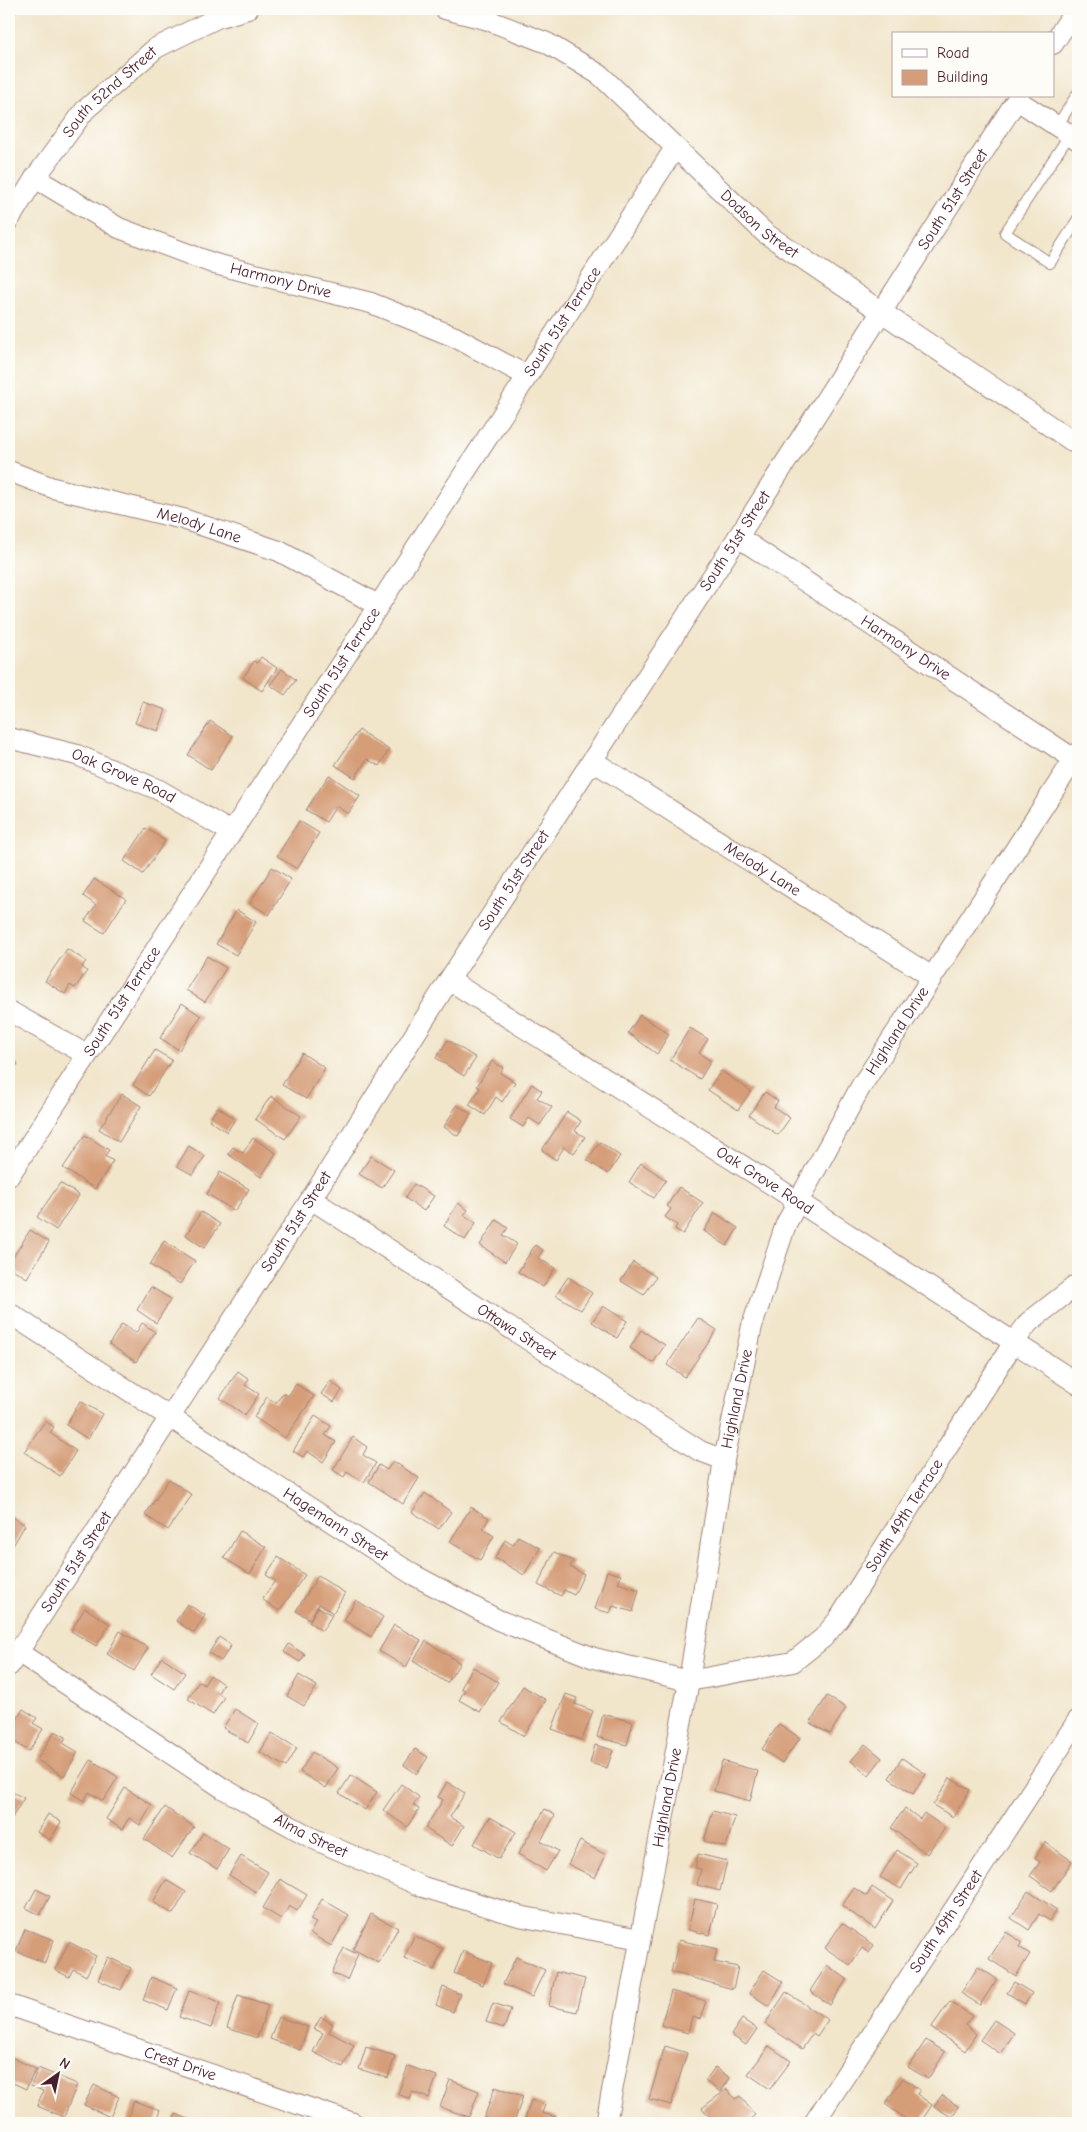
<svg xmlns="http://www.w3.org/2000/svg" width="1087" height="2132" font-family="'Comic Neue',sans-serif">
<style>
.building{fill:#d59d78}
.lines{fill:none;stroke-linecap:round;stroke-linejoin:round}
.service-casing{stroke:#9e827a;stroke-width:12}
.minor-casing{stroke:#9e827a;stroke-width:22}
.service{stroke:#fff;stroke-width:10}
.minor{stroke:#fff;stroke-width:20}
.labels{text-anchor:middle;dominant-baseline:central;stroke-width:4;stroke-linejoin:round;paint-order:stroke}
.street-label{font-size:16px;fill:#4a1f2b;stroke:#fdfcf7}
</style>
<rect width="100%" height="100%" fill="#fdfcf7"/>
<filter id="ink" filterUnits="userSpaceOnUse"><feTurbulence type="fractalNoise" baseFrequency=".02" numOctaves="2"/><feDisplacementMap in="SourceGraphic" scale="10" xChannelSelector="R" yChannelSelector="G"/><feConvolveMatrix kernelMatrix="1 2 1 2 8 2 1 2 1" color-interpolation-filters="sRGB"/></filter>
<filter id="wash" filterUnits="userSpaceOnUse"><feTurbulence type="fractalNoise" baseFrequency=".0096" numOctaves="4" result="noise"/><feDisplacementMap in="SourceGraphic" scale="20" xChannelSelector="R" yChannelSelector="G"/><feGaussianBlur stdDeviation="1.12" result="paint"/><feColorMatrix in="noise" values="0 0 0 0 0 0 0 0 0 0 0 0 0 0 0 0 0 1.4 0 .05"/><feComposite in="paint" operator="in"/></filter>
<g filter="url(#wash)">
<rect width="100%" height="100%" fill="#f1e5ca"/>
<g id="blocks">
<g class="building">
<path d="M261 657 277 668 262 691 243 678 254 661 257 663Z"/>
<path d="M282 669 296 680 285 695 270 685Z"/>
<path d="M143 702 166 710 158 731 135 723Z"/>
<path d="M210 721 233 736 211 770 188 755Z"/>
<path d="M359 730 389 750 379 766 367 759 355 778 335 765Z"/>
<path d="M329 775 360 796 348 814 336 806 326 822 306 810Z"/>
<path d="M299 821 319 833 297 869 277 856Z"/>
<path d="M146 828 165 841 143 874 124 861Z"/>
<path d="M272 867 291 879 269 915 250 903Z"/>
<path d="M94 879 126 899 104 933 85 921 96 905 83 896Z"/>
<path d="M237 910 256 922 236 955 216 944Z"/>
<path d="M67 949 86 961 82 967 87 971 75 988 70 985 65 994 45 981Z"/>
<path d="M207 956 226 968 205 1002 186 990Z"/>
<path d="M182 1003 201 1016 179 1050 160 1038Z"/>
<path d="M640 1015 669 1034 657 1054 628 1033Z"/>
<path d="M690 1028 708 1039 699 1053 711 1061 700 1079 670 1060Z"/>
<path d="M448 1040 476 1058 464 1076 436 1058Z"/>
<path d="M155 1050 172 1060 149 1096 133 1085Z"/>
<path d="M302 1053 325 1068 306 1099 282 1085Z"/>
<path d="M9 1058 18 1064 9 1077Z"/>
<path d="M492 1061 503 1068 500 1073 515 1082 502 1102 496 1097 485 1115 469 1105 480 1088 477 1086Z"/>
<path d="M721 1071 751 1091 738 1110 708 1090Z"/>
<path d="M532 1084 542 1091 537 1098 552 1107 540 1125 529 1118 523 1127 510 1119Z"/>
<path d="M765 1092 778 1101 774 1107 790 1118 778 1135 749 1115Z"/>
<path d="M122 1094 141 1106 119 1142 99 1129Z"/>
<path d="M271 1096 301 1116 285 1139 255 1119Z"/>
<path d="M457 1105 471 1114 458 1136 444 1127Z"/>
<path d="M218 1107 235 1119 227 1132 209 1120Z"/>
<path d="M567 1112 581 1121 575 1131 585 1137 574 1153 564 1147 556 1160 542 1150Z"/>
<path d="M85 1135 109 1150 105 1156 113 1161 95 1189 63 1168Z"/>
<path d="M253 1138 276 1153 261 1177 228 1154 233 1147 243 1153Z"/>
<path d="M600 1142 620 1156 608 1174 587 1160Z"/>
<path d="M189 1146 205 1156 193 1175 177 1166Z"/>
<path d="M371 1156 394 1170 382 1188 359 1174Z"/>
<path d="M641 1163 666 1180 654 1198 629 1182Z"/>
<path d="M220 1172 249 1189 235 1211 207 1194Z"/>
<path d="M60 1183 79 1195 56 1230 37 1217Z"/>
<path d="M414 1184 434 1196 424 1211 405 1198Z"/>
<path d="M679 1187 703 1203 683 1234 675 1229 677 1225 665 1217 671 1209 667 1206Z"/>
<path d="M458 1203 468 1210 464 1215 476 1223 465 1240 444 1226Z"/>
<path d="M201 1212 220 1224 204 1248 186 1235Z"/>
<path d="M715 1213 738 1228 727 1246 704 1231Z"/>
<path d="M496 1220 508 1228 503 1235 517 1244 505 1262 480 1245Z"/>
<path d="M30 1230 49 1242 27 1278 9 1267V1264Z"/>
<path d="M164 1241 195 1261 180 1284 150 1265Z"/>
<path d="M535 1245 543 1250 538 1258 555 1268 543 1287 518 1272Z"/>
<path d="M633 1262 656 1277 644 1295 621 1281Z"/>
<path d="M568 1277 592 1293 581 1310 556 1295Z"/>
<path d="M151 1287 171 1299 156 1323 137 1310Z"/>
<path d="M603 1306 627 1321 617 1338 592 1322Z"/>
<path d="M698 1318 717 1330 685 1377 667 1365Z"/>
<path d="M142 1323 155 1332 136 1362 109 1344 122 1324 136 1333Z"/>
<path d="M641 1330 665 1345 653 1363 630 1348Z"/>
<path d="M238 1371 249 1379 245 1385 259 1394 245 1415 220 1398Z"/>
<path d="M330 1381 342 1390 334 1402 321 1394Z"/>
<path d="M296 1384 314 1396 285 1438 254 1417 267 1397 276 1403 283 1393 288 1396Z"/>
<path d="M80 1401 102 1414 88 1439 66 1425Z"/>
<path d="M315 1416 331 1426 325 1435 336 1442 323 1462 307 1451 303 1457 293 1451Z"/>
<path d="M45 1421 54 1427 50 1433 76 1451 60 1476 24 1452Z"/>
<path d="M353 1437 367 1447 363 1455 376 1463 364 1482 347 1472 344 1477 333 1470Z"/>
<path d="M393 1461 419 1478 403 1504 369 1482 379 1465 387 1470Z"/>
<path d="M169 1479 192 1495 168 1530 145 1515Z"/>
<path d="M425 1493 451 1512 439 1529 412 1512Z"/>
<path d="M471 1507 489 1518 483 1529 494 1536 480 1560 450 1542Z"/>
<path d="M9 1515 25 1525 11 1549 9 1548Z"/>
<path d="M240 1531 266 1547 250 1574 224 1558Z"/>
<path d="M518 1536 540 1548 524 1575 495 1558 505 1540 513 1545Z"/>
<path d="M554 1552 573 1561 570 1567 584 1574 574 1595 564 1590 561 1596 538 1585Z"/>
<path d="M278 1557 305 1575 279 1611 262 1599 275 1581 266 1575Z"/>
<path d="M607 1571 621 1575 618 1583 639 1590 633 1612 613 1606 610 1613 595 1609Z"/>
<path d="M318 1576 345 1593 333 1613 319 1604 310 1619 296 1611Z"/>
<path d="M356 1600 383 1617 371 1637 344 1620Z"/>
<path d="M187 1604 205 1615 194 1633 176 1621Z"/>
<path d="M318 1607 332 1615 322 1631 309 1622Z"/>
<path d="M85 1608 110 1624 96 1646 71 1631Z"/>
<path d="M394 1625 421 1640 406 1667 379 1651Z"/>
<path d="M120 1631 148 1648 134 1671 107 1654Z"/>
<path d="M219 1637 231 1645 221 1661 209 1653Z"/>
<path d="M426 1641 460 1663 447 1683 413 1661Z"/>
<path d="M289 1644 305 1655 300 1662 284 1652Z"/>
<path d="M162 1657 185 1673 174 1689 151 1674Z"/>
<path d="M473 1667 498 1682 480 1712 459 1700 465 1690 461 1688Z"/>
<path d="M210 1675 223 1684 218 1693 224 1697 213 1715 188 1699 199 1681 204 1685Z"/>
<path d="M299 1675 317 1686 304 1706 287 1696Z"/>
<path d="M523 1686 546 1700 524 1736 501 1722Z"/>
<path d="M566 1694 577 1698 575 1704 593 1711 582 1740 552 1729Z"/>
<path d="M827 1696 846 1708 830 1734 810 1723Z"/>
<path d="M23 1709 37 1718 33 1723 43 1729 29 1751 9 1739V1732Z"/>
<path d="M235 1709 259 1724 248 1743 223 1728Z"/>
<path d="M603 1714 633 1722 627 1745 597 1737Z"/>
<path d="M779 1724 800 1738 782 1763 762 1749Z"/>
<path d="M55 1731 66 1737 63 1743 78 1752 64 1776 37 1760Z"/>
<path d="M272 1733 297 1748 286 1767 260 1752Z"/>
<path d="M865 1744 882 1758 869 1775 851 1761Z"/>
<path d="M595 1745 613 1750 607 1768 590 1763Z"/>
<path d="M415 1749 428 1757 417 1774 404 1765Z"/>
<path d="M312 1752 338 1768 326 1788 300 1772Z"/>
<path d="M902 1758 926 1774 913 1794 889 1778Z"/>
<path d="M91 1760 118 1777 103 1801 89 1792 84 1801 71 1793Z"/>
<path d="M722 1761 758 1771 750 1801 714 1791Z"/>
<path d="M351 1775 377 1792 365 1810 339 1793Z"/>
<path d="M950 1778 970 1790 953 1817 933 1805Z"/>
<path d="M447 1782 465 1793 450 1817 464 1826 452 1846 425 1828 443 1800 438 1797Z"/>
<path d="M401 1784 419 1797 413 1805 419 1809 407 1827 383 1810Z"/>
<path d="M125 1788 152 1805 140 1825 129 1818 122 1829 106 1819Z"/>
<path d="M12 1792 24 1798 10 1821 9 1797Z"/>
<path d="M165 1807 194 1827 172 1858 144 1839Z"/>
<path d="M905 1808 920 1819 924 1813 945 1828 927 1854 891 1828Z"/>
<path d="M545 1809 555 1815 541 1841 558 1851 546 1871 518 1854Z"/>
<path d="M713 1811 735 1817 726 1847 704 1841Z"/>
<path d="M48 1814 61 1822 50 1840 37 1832Z"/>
<path d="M490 1817 516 1832 499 1859 474 1844Z"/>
<path d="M203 1833 229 1849 217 1869 190 1853Z"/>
<path d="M580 1841 606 1855 595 1878 568 1864Z"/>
<path d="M1045 1842 1072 1861 1052 1891 1030 1876 1040 1862 1035 1858Z"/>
<path d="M897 1850 917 1863 901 1889 880 1877Z"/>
<path d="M698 1854 727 1861 720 1891 697 1885 701 1869 695 1868Z"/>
<path d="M241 1856 268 1872 256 1892 229 1875Z"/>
<path d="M280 1879 307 1895 297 1911 289 1906 281 1919 263 1908Z"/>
<path d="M166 1880 186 1892 173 1914 153 1902Z"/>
<path d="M872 1887 893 1901 875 1929 842 1906 854 1888 867 1896Z"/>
<path d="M36 1889 50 1896 40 1915 26 1908Z"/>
<path d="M1028 1891 1057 1910 1050 1921 1039 1914 1029 1930 1011 1918Z"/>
<path d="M322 1899 349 1915 331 1946 310 1933 316 1923 310 1920Z"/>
<path d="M695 1899 717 1904 710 1935 688 1930Z"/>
<path d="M371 1914 398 1928 379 1963 353 1949Z"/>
<path d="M842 1923 874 1945 869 1953 862 1948 850 1965 825 1948Z"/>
<path d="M25 1929 54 1940 45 1963 16 1951Z"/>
<path d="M1006 1932 1022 1942 1019 1947 1030 1954 1016 1976 989 1959Z"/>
<path d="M414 1936 443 1949 434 1970 404 1958Z"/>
<path d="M679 1940 717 1949 714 1962 738 1967 733 1989 671 1972Z"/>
<path d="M69 1942 96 1956 86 1976 73 1969 69 1977 55 1970Z"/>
<path d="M344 1948 358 1954 347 1980 332 1973Z"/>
<path d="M463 1951 492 1963 483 1985 454 1973Z"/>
<path d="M108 1957 131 1968 121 1990 98 1980Z"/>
<path d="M516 1957 545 1970 532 1997 503 1984Z"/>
<path d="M827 1965 847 1979 830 2005 810 1991Z"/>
<path d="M978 1967 997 1979 980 2005 961 1993Z"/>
<path d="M764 1970 783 1982 769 2006 749 1993Z"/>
<path d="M556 1972 585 1979 577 2012 549 2006Z"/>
<path d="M151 1977 177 1988 168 2010 143 2000Z"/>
<path d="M1014 1982 1032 1993 1025 2004 1007 1993Z"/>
<path d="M443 1987 460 1994 453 2012 436 2005Z"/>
<path d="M189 1991 220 2002 211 2028 179 2017Z"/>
<path d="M671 1991 706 2001 700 2019 692 2017 688 2033 661 2025Z"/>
<path d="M786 1992 828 2020 817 2036 813 2033 802 2049 765 2024Z"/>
<path d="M238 1995 268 2005 257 2038 227 2028Z"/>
<path d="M950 2001 972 2016 965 2025 976 2034 965 2051 931 2028Z"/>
<path d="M493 2003 511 2009 504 2028 486 2022Z"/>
<path d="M278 2017 308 2027 300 2050 270 2039Z"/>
<path d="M321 2017 333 2024 329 2032 354 2045 343 2067 313 2052 323 2033 314 2029Z"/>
<path d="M742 2019 757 2029 746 2045 731 2035Z"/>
<path d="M994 2020 1014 2033 1001 2054 980 2040Z"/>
<path d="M926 2040 945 2052 928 2079 908 2067Z"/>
<path d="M665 2046 687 2053 671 2105 649 2099Z"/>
<path d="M769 2046 791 2061 770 2089 748 2074Z"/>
<path d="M366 2047 395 2056 388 2078 359 2069Z"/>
<path d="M11 2057 36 2069 26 2089 9 2081V2060Z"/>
<path d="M408 2066 437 2076 429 2098 412 2092 410 2099 398 2094Z"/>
<path d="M715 2067 730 2078 721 2092 705 2081Z"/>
<path d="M38 2068 77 2084 64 2117 37 2106 43 2091 31 2086Z"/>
<path d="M903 2078 920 2090 917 2094 932 2105 920 2123H912L885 2104Z"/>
<path d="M450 2080 479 2091 469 2117 440 2107Z"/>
<path d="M94 2085 119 2097 110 2117 84 2105Z"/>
<path d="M495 2087 523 2096 514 2123H501L484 2118Z"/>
<path d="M727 2089 735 2099 740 2096 755 2115 745 2123H714L702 2108Z"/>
<path d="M942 2095 959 2107 951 2117 934 2106Z"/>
<path d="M531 2100 545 2105 542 2113 557 2117 555 2123H524Z"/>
<path d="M134 2101 160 2110 155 2123H131L126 2121Z"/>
<path d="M176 2114 198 2123H172Z"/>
</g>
</g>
</g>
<g filter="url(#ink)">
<use href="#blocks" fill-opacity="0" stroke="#9e827a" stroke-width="1"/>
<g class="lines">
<g class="service-casing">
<g id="service">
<path d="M1057 126 1078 93"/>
<path d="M1070 134 1005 233 1050 263 1078 219"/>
</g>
</g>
<g class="minor-casing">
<g id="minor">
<path id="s1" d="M445 9 485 19 547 43 600 75 765 233 1078 445"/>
<path d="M1053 44 1076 9"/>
<path d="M1017 100 1078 140"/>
<path id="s2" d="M35 178 119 228 215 264 371 303 455 337 527 376"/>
<path id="s3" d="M9 220 35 178 85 110 156 48 217 18 248 9"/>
<path id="s4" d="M9 471 53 488 183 519 279 551 378 605"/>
<path id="s5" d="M738 537 1074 759"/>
<path id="s6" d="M9 738 77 755 159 790 231 832"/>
<path id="s7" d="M593 761 932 977"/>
<path id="s8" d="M449 980 771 1184 1078 1384"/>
<path d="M9 1011 87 1055"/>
<path id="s9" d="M9 1176 675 148"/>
<path id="s10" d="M311 1199 700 1451 724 1460"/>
<path id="s11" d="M9 1313 412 1574 498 1620 594 1658 689 1681 793 1662 823 1638 839 1619 1014 1342 1029 1322 1078 1284"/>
<path id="s12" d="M18 1652 224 1789 312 1838 423 1887 519 1916 640 1939"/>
<path id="s13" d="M9 1666 311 1199 449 980 738 537 1019 96"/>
<path id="s14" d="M9 2005 353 2123"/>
<path id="s15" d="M606 2123 689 1681 724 1460 752 1326 786 1224 860 1088 1078 753"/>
<path id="s16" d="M814 2123 1078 1720"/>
</g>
</g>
<use href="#service" class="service"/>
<use href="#minor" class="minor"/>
</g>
</g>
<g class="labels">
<g class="street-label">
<text stroke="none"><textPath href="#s3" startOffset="164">South 52nd Street</textPath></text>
<text stroke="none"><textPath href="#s13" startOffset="1744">South 51st Street</textPath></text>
<text stroke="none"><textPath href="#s1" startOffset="388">Dodson Street</textPath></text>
<text stroke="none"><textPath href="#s2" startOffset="268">Harmony Drive</textPath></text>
<text stroke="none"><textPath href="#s9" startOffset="1018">South 51st Terrace</textPath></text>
<text stroke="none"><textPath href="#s4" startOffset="198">Melody Lane</textPath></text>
<text stroke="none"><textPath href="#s13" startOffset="1339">South 51st Street</textPath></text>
<text stroke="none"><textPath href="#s5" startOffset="201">Harmony Drive</textPath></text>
<text stroke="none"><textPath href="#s9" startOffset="612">South 51st Terrace</textPath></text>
<text stroke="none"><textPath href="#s6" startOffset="121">Oak Grove Road</textPath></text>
<text stroke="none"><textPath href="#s7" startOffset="201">Melody Lane</textPath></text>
<text stroke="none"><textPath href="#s13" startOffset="934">South 51st Street</textPath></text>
<text stroke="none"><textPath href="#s9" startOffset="208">South 51st Terrace</textPath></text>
<text stroke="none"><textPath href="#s15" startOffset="1141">Highland Drive</textPath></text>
<text stroke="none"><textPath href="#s8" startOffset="374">Oak Grove Road</textPath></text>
<text stroke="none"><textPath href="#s13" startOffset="529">South 51st Street</textPath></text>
<text stroke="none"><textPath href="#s10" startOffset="245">Ottawa Street</textPath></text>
<text stroke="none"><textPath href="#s15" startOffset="736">Highland Drive</textPath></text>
<text stroke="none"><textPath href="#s11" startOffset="1070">South 49th Terrace</textPath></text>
<text stroke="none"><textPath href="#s11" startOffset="389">Hagemann Street</textPath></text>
<text stroke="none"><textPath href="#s13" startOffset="124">South 51st Street</textPath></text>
<text stroke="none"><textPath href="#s15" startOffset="331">Highland Drive</textPath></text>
<text stroke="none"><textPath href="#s12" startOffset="346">Alma Street</textPath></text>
<text stroke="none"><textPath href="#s16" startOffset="241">South 49th Street</textPath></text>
<text stroke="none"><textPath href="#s14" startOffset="181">Crest Drive</textPath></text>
</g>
</g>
<rect width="1087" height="2132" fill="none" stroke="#fdfcf7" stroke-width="30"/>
<rect x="892" y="32" width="162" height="65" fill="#fdfcf7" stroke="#b5a4a5"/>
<rect x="902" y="49" width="25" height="8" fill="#ffffff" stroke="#b5a4a5"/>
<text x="937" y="58" font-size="15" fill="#4a1f2b">Road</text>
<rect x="902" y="70" width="25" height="15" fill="#d59d78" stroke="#b5a4a5"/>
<text x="937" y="82" font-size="15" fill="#4a1f2b">Building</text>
<g transform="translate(58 2074) rotate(33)" stroke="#fdfcf7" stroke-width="4" paint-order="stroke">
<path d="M0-4L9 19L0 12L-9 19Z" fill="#4a1f2b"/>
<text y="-8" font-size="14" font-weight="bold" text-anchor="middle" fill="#4a1f2b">N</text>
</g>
</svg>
